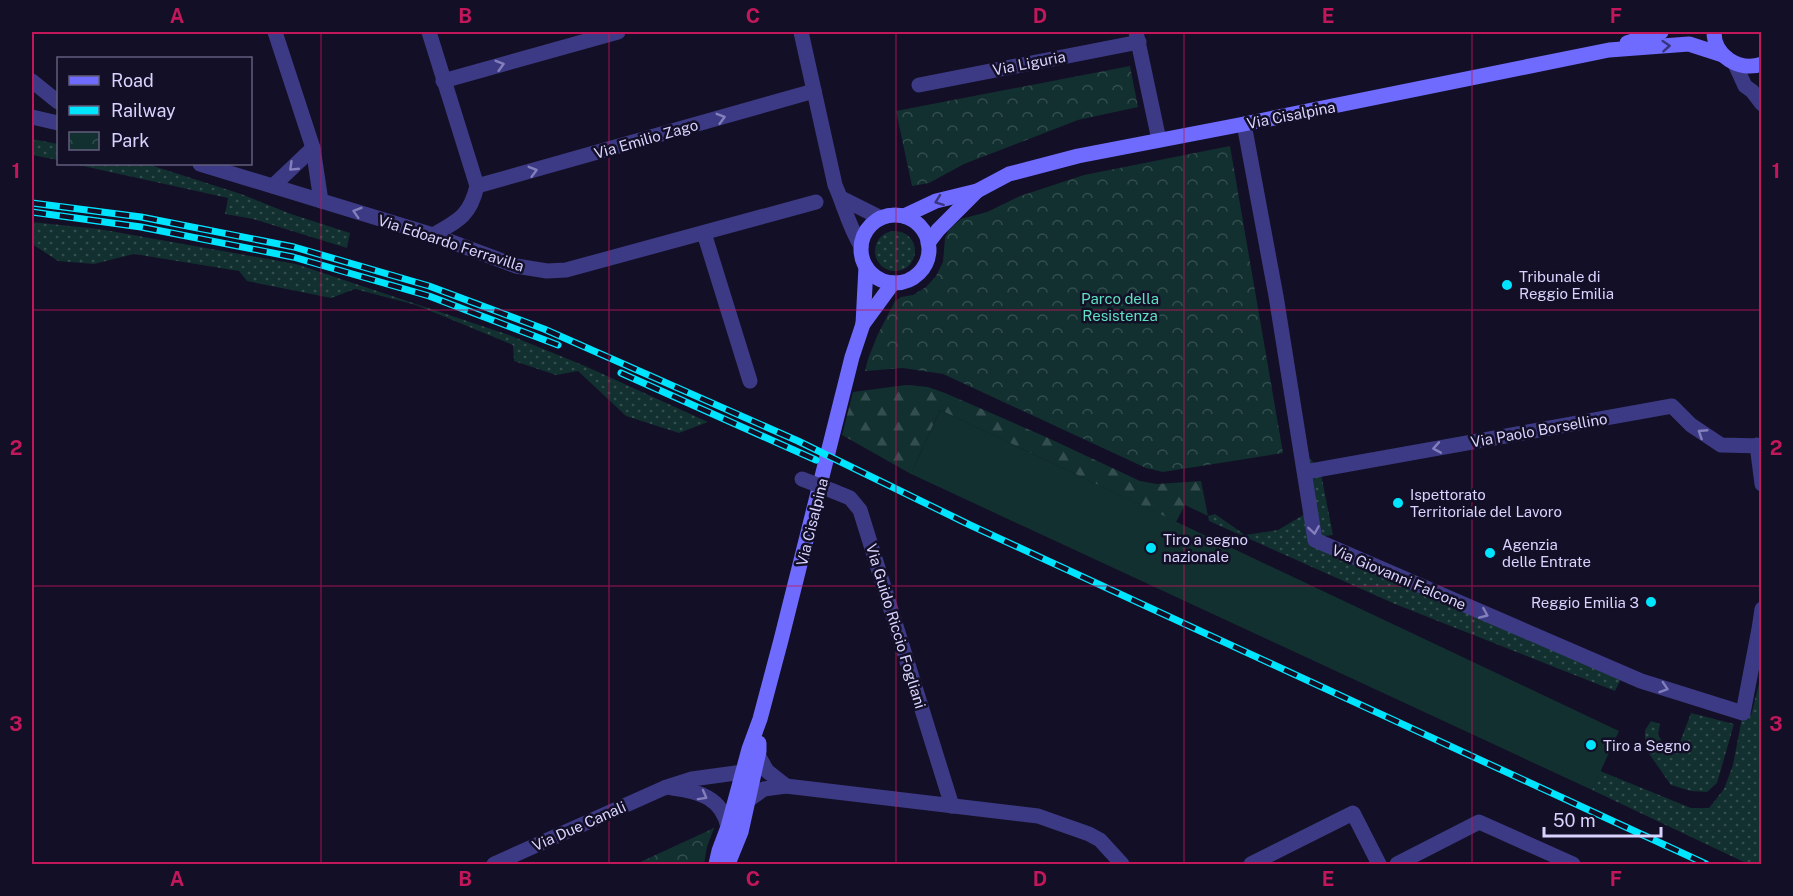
<svg xmlns="http://www.w3.org/2000/svg" width="1793" height="896" font-family="'Public Sans',sans-serif">
<style>
.grass{fill:url(#grass-dots)}
.forest{fill:url(#forest-firs)}
.park{fill:url(#park-crowns)}
.pitch{fill:#12302f}
.lines{fill:none;stroke-linecap:round;stroke-linejoin:round}
.minor{stroke:#3d3a85;stroke-width:15}
.secondary{stroke:#6f6bff;stroke-width:15}
.rail-casing{stroke:#00e5ff;stroke-width:7}
.rail{stroke:#130f26;stroke-width:4.5;stroke-dasharray:14;stroke-linecap:butt}
.minor-bridge{stroke:#3d3a85;stroke-width:15}
.oneway{stroke:#38347d}
.oneway2{stroke:#837fbc}
.grid{fill:none;stroke:#c2185b;stroke-width:1.5;stroke-opacity:0.55}
.poi-dot{fill:#00e5ff;stroke:#130f26;stroke-width:2}
.labels{text-anchor:middle;dominant-baseline:central;stroke-width:5;stroke-linejoin:round;paint-order:stroke}
.street-label{font-size:15px;fill:#d9d4ff;stroke:#130f26}
.poi-label{font-size:15px;fill:#d9d4ff;stroke:#130f26;text-anchor:start}
.park-label{font-size:15px;fill:#5fe0c0;stroke:#130f26}
.neatline{fill:none;stroke:#c2185b;stroke-width:2}
.grid-label{font-size:20px;text-anchor:middle;font-weight:bold;fill:#c2185b}
</style>
<defs>
<pattern id="grass-dots" width="8" height="8" patternUnits="userSpaceOnUse" patternTransform="scale(1.5)"><rect width="8" height="8" fill="#12302f"/><path d="M2 2h.1M6 6h.1" fill="none" stroke="#344d4e" stroke-width="1.8" stroke-linecap="round"/></pattern>
<pattern id="forest-firs" width="22" height="20" patternUnits="userSpaceOnUse" patternTransform="scale(1.5)"><rect width="22" height="20" fill="#12302f"/><path d="M5 1l3.5 6h-7zM16 11l3.5 6h-7z" fill="#344d4e"/></pattern>
<pattern id="park-crowns" width="20" height="18" patternUnits="userSpaceOnUse" patternTransform="scale(1.5)"><rect width="20" height="18" fill="#12302f"/><path d="M2 6a3 3 0 1 1 6 0M12 15a3 3 0 1 1 6 0" fill="none" stroke="#344d4e"/></pattern>
</defs>
<rect width="100%" height="100%" fill="#130f26"/>
<g class="grass">
<path d="M32 139 58 144V160L32 155Z"/>
<path d="M74 164H147L241 194 291 214 350 233 347 248 253 219 225 214 228 198Z"/>
<path d="M32 222 99 229 296 264 509 335 585 366 708 422 679 433 626 416 578 371 556 375 514 361 513 345 416 305 355 289 331 298 247 281 239 271 134 254 94 264 58 261 32 244Z"/>
<circle cx="895" cy="251" r="20"/>
<path d="M1302 451 1320 469 1333 535 1315 537 1624 673 1615 691 1395 604 1209 521 1208 516 1215 514 1245 535 1278 530 1310 511Z"/>
<path d="M1761 676V864H1748L1592 790 1600 771 1691 808H1709L1724 789 1733 765 1743 713 1751 715Z"/>
<path d="M1691 713 1734 724 1717 783 1707 792 1691 791 1671 785 1645 748V730L1651 721 1660 724 1658 735 1665 746 1677 750Z"/>
</g>
<path class="forest" d="M906 385 928 387 945 393 1046 437 1140 481 1157 484 1201 481 1208 516 1185 505 1176 522 940 410 911 474 842 435 853 392Z"/>
<g class="park">
<path d="M1130 66 1138 107 1078 120 964 164 929 183 912 186 896 111Z"/>
<path d="M1230 146 1283 453 1163 472 1146 468 943 374 903 368 865 371 868 359 878 334 895 301 901 297 913 295 926 287 936 276 943 262 945 238 949 230 961 219 987 212 1020 196 1084 175Z"/>
<path d="M714 828 707 847 704 864H636Z"/>
</g>
<path class="pitch" d="M940 410 1619 731 1592 790 911 474Z"/>
<g class="lines">
<g class="minor">
<path d="M275 32 313 148 321 201"/>
<path d="M429 32 477 186C470 216 458 221 433 235"/>
<path d="M801 32 835 185C844 205 849 227 861 246"/>
<path d="M1136 32 1159 140"/>
<path d="M1735 64 1745 86 1752 91 1762 104"/>
<path d="M32 81 58 102"/>
<path d="M443 81 618 32"/>
<path d="M919 85 1139 42"/>
<path d="M32 117 58 123"/>
<path d="M1244 124 1276 296 1315 540 1641 681 1743 713 1759 629 1762 609"/>
<path d="M200 164 433 235 516 266 547 271 566 270 816 202"/>
<path d="M273 186 313 148"/>
<path d="M477 186 814 91"/>
<path d="M841 198 881 218"/>
<path d="M704 233 750 381"/>
<path d="M1757 445 1762 484"/>
<path d="M1305 472 1672 406 1691 425 1721 445 1762 446"/>
<path d="M833 491 850 498 860 510 952 806"/>
<path d="M758 755 767 771 786 786"/>
<path d="M672 788C699 791 722 798 728 827"/>
<path d="M747 801 764 789 786 786 1038 816 1089 834 1100 840 1122 864"/>
<path d="M494 864 664 788 692 779 743 772"/>
<path d="M1251 864 1353 813 1379 864"/>
<path d="M1397 864 1479 822 1573 864"/>
</g>
<g class="secondary">
<path d="M1714 32C1714 56 1739 72 1762 64"/>
<path d="M1627 43 1661 32"/>
<circle cx="895" cy="249" r="34"/>
<path d="M904 216 936 201 977 191 1009 174 1078 156 1244 124 1609 50 1689 44 1723 55"/>
<path d="M928 243 938 230 977 191"/>
<path d="M863 324 866 267"/>
<path d="M716 864 719 851 728 827 749 749 760 719 781 640 852 357 863 324 893 283"/>
<path d="M728 864 741 832 759 751V743"/>
</g>
<g class="rail-casing">
<g id="rail">
<path d="M32 203 141 217 294 247 429 286 544 329 798 441 970 525 1706 864"/>
<path d="M32 212 141 227 293 257 429 296 558 345"/>
<path d="M621 373 816 460"/>
</g>
</g>
<use href="#rail" class="rail"/>
<path class="minor-bridge" d="M802 479 833 491"/>
</g>
<defs><path id="oneway-chevron" d="M-2-3.5L2.5 0L-2 3.5" fill="none" stroke-width="1.6" stroke-linecap="round" stroke-linejoin="round" transform="scale(1.5)"/></defs>
<g class="oneway">
<use href="#oneway-chevron" transform="translate(1666 46) rotate(-4)"/>
<use href="#oneway-chevron" transform="translate(939 201) rotate(160)"/>
</g>
<g class="oneway2">
<use href="#oneway-chevron" transform="translate(500 65) rotate(-16)"/>
<use href="#oneway-chevron" transform="translate(721 118) rotate(-16)"/>
<use href="#oneway-chevron" transform="translate(293 167) rotate(136)"/>
<use href="#oneway-chevron" transform="translate(533 171) rotate(-16)"/>
<use href="#oneway-chevron" transform="translate(357 212) rotate(-163)"/>
<use href="#oneway-chevron" transform="translate(1702 433) rotate(-147)"/>
<use href="#oneway-chevron" transform="translate(1437 448) rotate(170)"/>
<use href="#oneway-chevron" transform="translate(1314 530) rotate(81)"/>
<use href="#oneway-chevron" transform="translate(1484 614) rotate(23)"/>
<use href="#oneway-chevron" transform="translate(1664 688) rotate(18)"/>
<use href="#oneway-chevron" transform="translate(703 796) rotate(29)"/>
</g>
<path class="grid" d="M321 32V864M609 32V864M896 32V864M1184 32V864M1472 32V864M32 310H1762M32 586H1762"/>
<g class="poi-dot">
<circle cx="1507" cy="285" r="6"/>
<circle cx="1398" cy="503" r="6"/>
<circle cx="1151" cy="548" r="6"/>
<circle cx="1490" cy="553" r="6"/>
<circle cx="1651" cy="602" r="6"/>
<circle cx="1591" cy="745" r="6"/>
</g>
<g class="labels">
<g class="street-label">
<text transform="translate(1029 63) rotate(-11)">Via Liguria</text>
<text transform="translate(1291 115) rotate(-11)">Via Cisalpina</text>
<text transform="translate(646 139) rotate(-16)">Via Emilio Zago</text>
<text transform="translate(451 243) rotate(18)">Via Edoardo Ferravilla</text>
<text transform="translate(1539 430) rotate(-10)">Via Paolo Borsellino</text>
<text transform="translate(812 522) rotate(-76)">Via Cisalpina</text>
<text transform="translate(1399 577) rotate(23)">Via Giovanni Falcone</text>
<text transform="translate(896 626) rotate(73)">Via Guido Riccio Fogliani</text>
<text transform="translate(579 826) rotate(-24)">Via Due Canali</text>
</g>
<g class="poi-label">
<text x="1519" y="276">Tribunale di<tspan x="1519" dy="17">Reggio Emilia</tspan></text>
<text x="1410" y="494">Ispettorato<tspan x="1410" dy="17">Territoriale del Lavoro</tspan></text>
<text x="1163" y="539">Tiro a segno<tspan x="1163" dy="17">nazionale</tspan></text>
<text x="1502" y="544">Agenzia<tspan x="1502" dy="17">delle Entrate</tspan></text>
<text x="1639" y="602" text-anchor="end">Reggio Emilia 3</text>
<text x="1603" y="745">Tiro a Segno</text>
</g>
<g class="park-label">
<text x="1120" y="298">Parco della<tspan x="1120" dy="17">Resistenza</tspan></text>
</g>
</g>
<rect width="1793" height="896" fill="none" stroke="#130f26" stroke-width="66"/>
<rect x="57" y="57" width="195" height="108" fill="#130f26" stroke="#625e7d" stroke-width="1.5"/>
<rect x="69" y="76" width="30" height="9" fill="#6f6bff" stroke="#625e7d" stroke-width="1.5"/>
<text x="111" y="87" font-size="18" fill="#d9d4ff">Road</text>
<rect x="69" y="106" width="30" height="9" fill="#00e5ff" stroke="#625e7d" stroke-width="1.5"/>
<text x="111" y="117" font-size="18" fill="#d9d4ff">Railway</text>
<rect x="69" y="132" width="30" height="18" fill="url(#park-crowns)" stroke="#625e7d" stroke-width="1.5"/>
<text x="111" y="147" font-size="18" fill="#d9d4ff">Park</text>
<path d="M1544 827v9h117v-9" fill="none" stroke="#d9d4ff" stroke-width="3"/>
<text x="1553" y="827" font-size="18" fill="#d9d4ff" stroke="#130f26" stroke-width="4.5" paint-order="stroke">50 m</text>
<rect x="33" y="33" width="1727" height="830" class="neatline"/>
<g class="grid-label">
<text x="177" y="23">A</text>
<text x="465" y="23">B</text>
<text x="753" y="23">C</text>
<text x="1040" y="23">D</text>
<text x="1328" y="23">E</text>
<text x="1616" y="23">F</text>
<text x="16" y="178">1</text>
<text x="1776" y="178">1</text>
<text x="16" y="455">2</text>
<text x="1776" y="455">2</text>
<text x="16" y="731">3</text>
<text x="1776" y="731">3</text>
<text x="177" y="886">A</text>
<text x="465" y="886">B</text>
<text x="753" y="886">C</text>
<text x="1040" y="886">D</text>
<text x="1328" y="886">E</text>
<text x="1616" y="886">F</text>
</g>
</svg>
